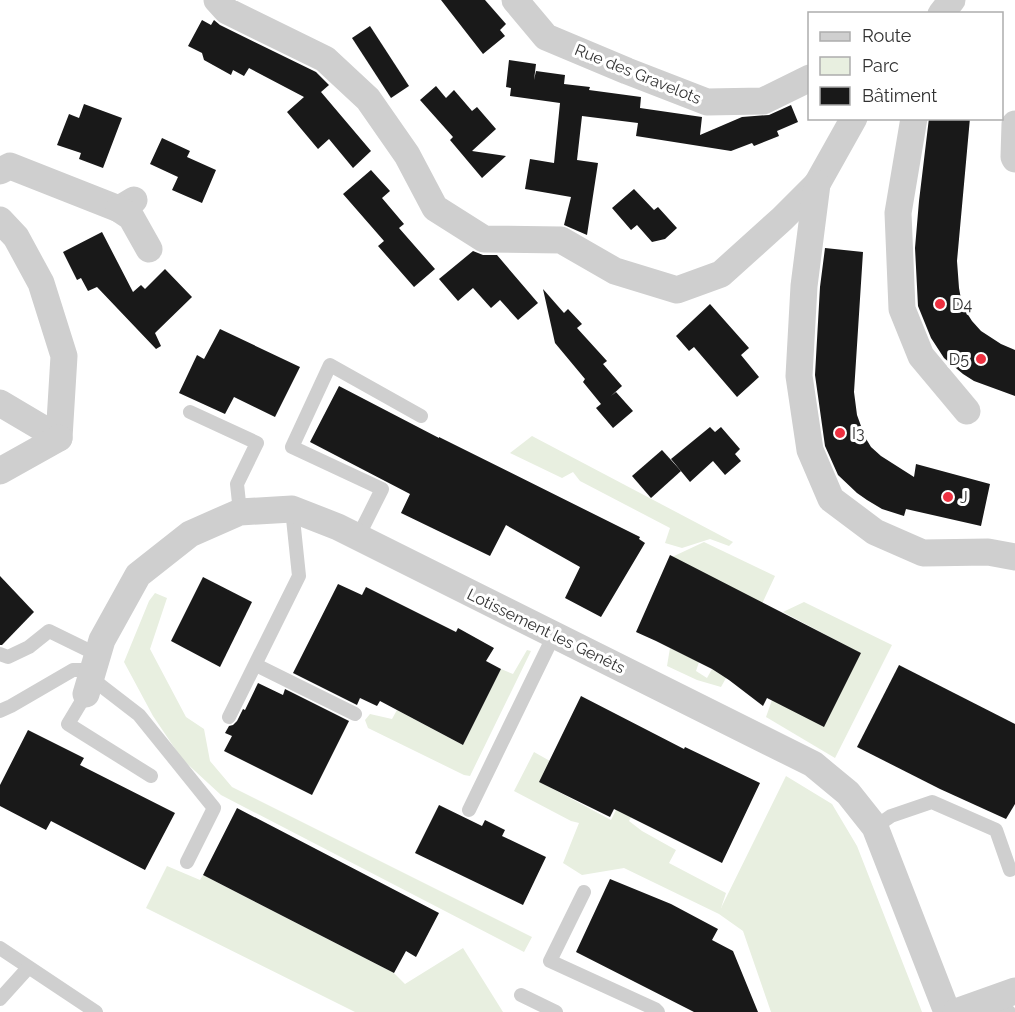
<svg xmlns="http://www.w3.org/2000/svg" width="1015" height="1012" font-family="Raleway,sans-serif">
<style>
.green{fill:#e8efe0}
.building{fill:#191919}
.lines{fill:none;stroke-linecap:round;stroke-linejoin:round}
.service{stroke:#cfcfcf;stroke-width:14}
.minor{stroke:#cfcfcf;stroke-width:27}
.poi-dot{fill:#ee3040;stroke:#fff;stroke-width:2}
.labels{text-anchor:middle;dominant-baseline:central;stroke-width:6;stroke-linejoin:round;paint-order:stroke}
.street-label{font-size:16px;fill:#323232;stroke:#fff}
.poi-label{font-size:16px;fill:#323232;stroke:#fff;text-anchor:start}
</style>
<rect width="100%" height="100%" fill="#fff"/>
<g class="green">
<path d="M532 436 733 542 729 546 710 539 682 548 665 543 670 528 580 481 573 472 562 478 510 453Z"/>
<path d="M704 542 775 576 759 610 672 557Z"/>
<path d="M155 593 167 598 150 649 186 717 204 729 210 761 232 787 532 937 524 952 221 795 182 759 153 716 124 662 149 601Z"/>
<path d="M804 602 892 645 835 758 766 717 772 700 860 653 783 612Z"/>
<path d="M670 648 699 662 696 671 707 678 712 669 726 678 721 687 697 680 667 666Z"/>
<path d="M527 650 531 651 470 776 464 775 368 728 365 720 370 714 392 719 397 710 463 745 501 669 513 674Z"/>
<path d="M534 752 550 761 540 782 611 820 642 758 658 766 629 821 642 831 676 850 669 863 726 893 721 908 786 776 832 804 857 846 922 1012H771L743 931 719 914 624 868 582 875 563 863 579 823 571 821 514 791Z"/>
<path d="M167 866 200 880 203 875 394 973 405 984 463 948 503 1012H355L146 908Z"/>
</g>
<g class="building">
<path d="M441 0H485L506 24 500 30 505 36 483 54Z"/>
<path d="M202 20 211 25 214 20 220 25 316 72 329 85 321 92 371 151 353 168 329 139 318 149 287 112 304 97 249 68 244 76 233 70 231 75 204 60 202 53 188 46Z"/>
<path d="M370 26 409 86 391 98 352 38Z"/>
<path d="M509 60 536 64 534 80 536 71 565 75 564 84 590 87 589 90 641 97 640 108 702 117 700 135 742 117 769 115 791 105 798 122 777 131 779 136 754 146 752 143 731 151 636 136 638 123 582 116 577 160 598 163 587 235 564 225 571 197 525 189 530 159 554 163 560 103 510 96 511 88 506 87Z"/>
<path d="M436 86 446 98 454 90 472 111 477 107 496 129 472 151 506 156 482 178 450 140 453 137 420 100Z"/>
<path d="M84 104 122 118 103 168 79 159 81 153 57 145 69 114 79 118Z"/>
<path d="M929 118H970L957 261 959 288 961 299 965 310 972 321 981 331 1001 344 1015 350V396L974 381 963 374 944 358 931 338 918 306 915 248 919 201Z"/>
<path d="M162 138 190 151 187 157 216 170 202 203 172 190 178 177 150 164Z"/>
<path d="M371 170 390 191 382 198 404 224 399 228 435 269 414 287 378 246 384 241 343 194Z"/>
<path d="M634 189 654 210 658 207 677 228 665 239 652 242 637 225 631 230 612 208Z"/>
<path d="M102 232 133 292 141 285 145 289 165 269 192 297 155 333 161 346 156 349 97 287 88 291 81 278 77 280 63 252Z"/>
<path d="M825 248 863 252 854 392 857 415 865 437 871 447 881 456 914 477 916 464 990 484 981 526 906 509 904 516 882 509 867 500 857 493 838 475 825 446 815 375 820 287Z"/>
<path d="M473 251 483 255H497L538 303 518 320 500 300 491 308 473 288 458 301 439 279Z"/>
<path d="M543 289 564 313 568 309 582 324 577 328 607 361 603 364 622 386 611 396 616 392 633 411 613 428 596 408 601 404 583 382 585 379 555 343Z"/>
<path d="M710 304 749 348 741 355 759 377 737 397 694 347 689 351 676 336Z"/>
<path d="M220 329 300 367 275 417 234 397 225 414 179 393 197 355 204 359Z"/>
<path d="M339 386 439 438V437L640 537 639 539 645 543 601 617 565 598 580 567 506 525 490 556 401 513 410 494 310 442Z"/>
<path d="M710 427 715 432 721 427 740 449 735 454 741 461 725 475 713 461 690 482 671 459Z"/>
<path d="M662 450 681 471 651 498 632 476Z"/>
<path d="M670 555 861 653 824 727 767 698 763 706 729 680 712 669 656 641 636 632Z"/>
<path d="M0 576 34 612 2 645H0Z"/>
<path d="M203 577 252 602 220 667 171 641Z"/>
<path d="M338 584 362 595 366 587 456 632 458 628 494 648 486 661 501 669 463 745 380 701 377 706 360 698 357 705 293 673Z"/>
<path d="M899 665 1015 724V804L1006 819 940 789 857 747Z"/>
<path d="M258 683 283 695 285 689 349 721 312 795 224 751 232 736 225 733 229 726 233 725 237 721 243 709 245 710Z"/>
<path d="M581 696 684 749 685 747 760 783 722 863 614 809 610 817 539 782Z"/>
<path d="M28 730 84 758 80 765 175 813 145 870 51 821 46 830 0 806V785Z"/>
<path d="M439 805 482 826 485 820 505 830 502 836 546 857 523 905 415 853Z"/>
<path d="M237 808 439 913 416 957 406 951 394 973 203 875Z"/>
<path d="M610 879 671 904 718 929 712 940 733 951 758 1012H694L576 952Z"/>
</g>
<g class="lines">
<g class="service">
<path d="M190 412 257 443 237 484 240 512"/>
<path d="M358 537 382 489 292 447 330 365 421 416"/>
<path d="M0 654 8 657 29 647 49 631 98 655"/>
<path d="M256 665 355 714"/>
<path d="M91 678 139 715 214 808 187 862"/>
<path d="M86 694 68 724 151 776"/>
<path d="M0 711 11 706 73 670H93"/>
<path d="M229 717 299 576 292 509"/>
<path d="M469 810 554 635"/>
<path d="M875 827 891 816 932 802 996 830 1010 870"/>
<path d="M584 892 550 961 655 1009 658 1012"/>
<path d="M0 948 96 1012"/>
<path d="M521 995 556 1012"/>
<path d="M0 999 28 968"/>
<path d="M989 1002 1009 1012"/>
</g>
<g class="minor">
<path d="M217 0 227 11 325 59 368 99 407 155 435 208 484 239 561 240 615 271 677 290 721 274 782 219 817 184 854 118"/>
<path d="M515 0 546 37 627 71 707 102 763 101 810 78"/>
<path d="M941 14 952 0"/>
<path d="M914 118 898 213 902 309 921 356 967 411"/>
<path d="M1015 124 1014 157 1015 159"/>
<path d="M0 171 10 166 119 209 134 200"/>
<path d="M817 184 804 286 799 376 810 450 831 499 875 532 923 553 988 552 1015 557"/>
<path d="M119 209 131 217 149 249"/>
<path d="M0 220 16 237 41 283 64 356 59 438 0 403"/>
<path d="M0 471 59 438"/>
<path d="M86 694 102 640 138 575 190 534 240 512 292 509 338 527 813 764 848 793 875 827 947 1012"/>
<path d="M956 1012 1015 991"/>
</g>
</g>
<g class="poi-dot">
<circle cx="940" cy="304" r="6"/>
<circle cx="981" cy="359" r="6"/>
<circle cx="840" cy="433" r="6"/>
<circle cx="948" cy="497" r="6"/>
</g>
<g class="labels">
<g class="street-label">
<text transform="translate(638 74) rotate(22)">Rue des Gravelots</text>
<text transform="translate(546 631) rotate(26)">Lotissement les Genêts</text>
</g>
<g class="poi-label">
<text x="952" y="304">D4</text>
<text x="969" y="359" text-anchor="end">D5</text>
<text x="852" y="433">I3</text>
<text x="960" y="497">J</text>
</g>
</g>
<rect x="808" y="12" width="195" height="108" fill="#ffffff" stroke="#adadad" stroke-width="1.5"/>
<rect x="820" y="32" width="30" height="9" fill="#cfcfcf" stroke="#adadad" stroke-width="1.5"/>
<text x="862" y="42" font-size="18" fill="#323232">Route</text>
<rect x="820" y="57" width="30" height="18" fill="#e8efe0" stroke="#adadad" stroke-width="1.5"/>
<text x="862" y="72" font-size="18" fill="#323232">Parc</text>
<rect x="820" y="87" width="30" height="18" fill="#191919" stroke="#adadad" stroke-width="1.5"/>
<text x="862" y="102" font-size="18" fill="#323232">Bâtiment</text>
</svg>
